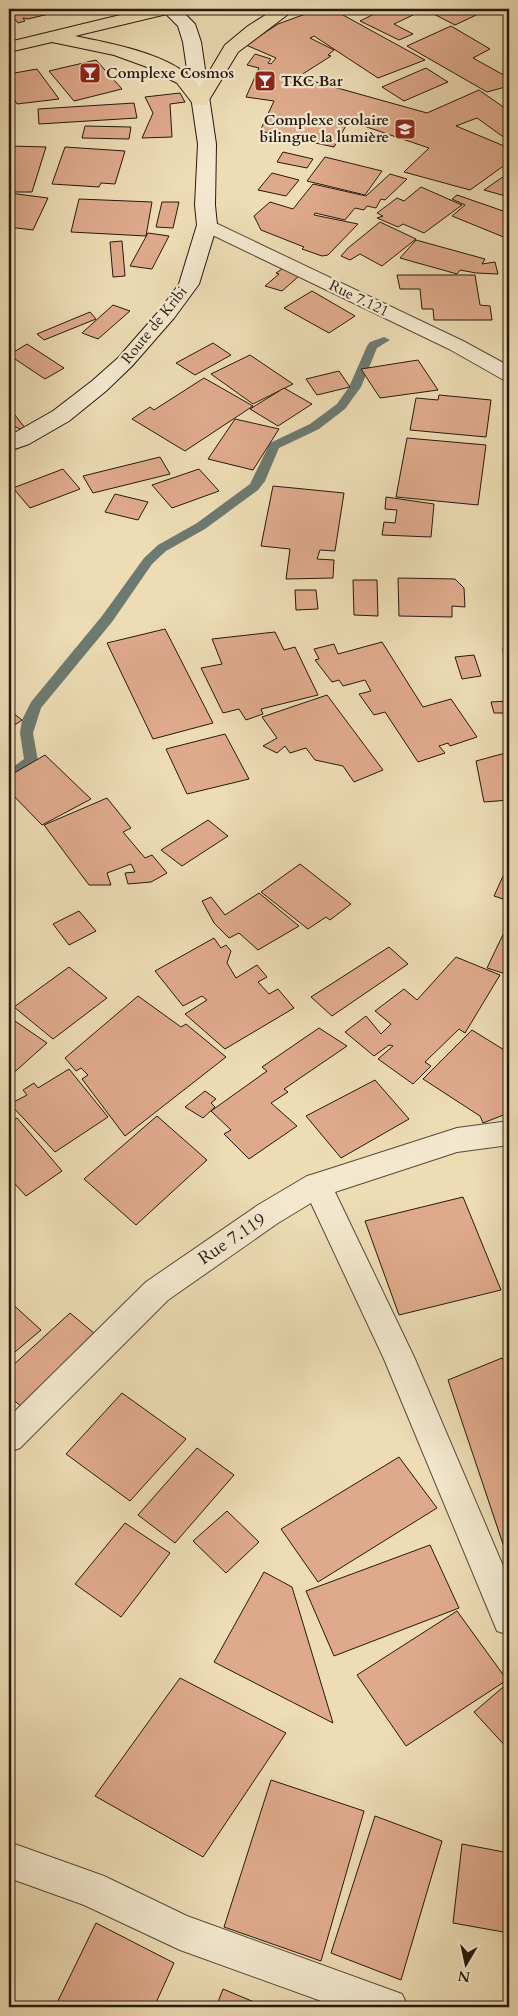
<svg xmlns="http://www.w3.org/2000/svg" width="518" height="2016" font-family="Cardo,serif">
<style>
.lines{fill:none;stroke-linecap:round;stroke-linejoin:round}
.stream{fill:#6c7a71;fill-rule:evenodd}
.building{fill:#dfaa8c;stroke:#27190f}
.minor-casing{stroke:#584a38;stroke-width:2}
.secondary-casing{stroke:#27190f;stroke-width:2}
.primary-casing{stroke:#27190f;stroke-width:2}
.minor{fill:#f3e8ce;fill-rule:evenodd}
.secondary{fill:#f3e8ce;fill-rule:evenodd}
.primary{fill:#eddcb4;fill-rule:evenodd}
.labels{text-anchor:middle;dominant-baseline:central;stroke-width:4.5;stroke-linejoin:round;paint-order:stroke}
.far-poi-label{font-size:15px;font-weight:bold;fill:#27190f;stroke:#f3e8ce;text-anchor:start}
.far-street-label{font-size:15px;fill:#27190f;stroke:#f3e8ce}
.street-label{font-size:18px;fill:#27190f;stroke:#f3e8ce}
</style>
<rect width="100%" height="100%" fill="#eddcb4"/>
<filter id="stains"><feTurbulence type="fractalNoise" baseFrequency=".004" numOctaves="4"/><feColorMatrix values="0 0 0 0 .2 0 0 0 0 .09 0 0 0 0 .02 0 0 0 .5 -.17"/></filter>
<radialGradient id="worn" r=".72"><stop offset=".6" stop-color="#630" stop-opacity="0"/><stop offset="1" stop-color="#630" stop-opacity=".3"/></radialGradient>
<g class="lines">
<path class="stream" d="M384 337 390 340 377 348 361 387 345 409 319 429 279 448 265 481 258 490 205 529 166 551 152 564 112 622 41 708 33 733 38 761 14 780 9 782V770L24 759 20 733 22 720 31 702 102 616 144 558 158 545 197 523 250 484 270 443 310 424 337 404 349 387 367 346 370 342Z"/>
</g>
<g class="building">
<path d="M9 9H54L57 12 28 19 23 18 25 21 18 23 9 12Z"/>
<path d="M319 9H332L425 60 378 78 314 36 310 38 334 50 328 55 331 56 298 77 427 113 479 90 509 111V141L477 118 456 126 509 148V162L470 190 404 172 429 148 352 122H348L334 147 260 131 274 101 246 97 259 68 247 65 255 54 271 59 268 63 271 64 276 58 246 45 278 24Z"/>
<path d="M384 9H402L413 15 394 24 413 34 399 40 360 21Z"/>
<path d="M424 9H489L455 25Z"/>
<path d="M451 26 490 49 473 58 509 78V86L487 92 407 46Z"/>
<path d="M96 60 122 89 74 101 49 71Z"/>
<path d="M426 68 448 82 404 101 382 87Z"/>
<path d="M37 69 59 99 17 104 9 91V74Z"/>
<path d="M180 93 185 102 170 104 172 137 142 138 153 113 145 97Z"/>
<path d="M134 103 137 118 39 124 38 109Z"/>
<path d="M85 126 131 127 129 139 82 138Z"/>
<path d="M9 146 46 147 32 192H9Z"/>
<path d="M65 147 125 151 115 184 101 183 99 187 52 184Z"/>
<path d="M283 152 313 159 307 168 277 162Z"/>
<path d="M325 157 382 171 365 195 307 181Z"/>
<path d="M272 173 299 180 286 196 258 190Z"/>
<path d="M390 174 407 179 385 200 381 199 376 208 367 206 364 210 355 208 345 220 315 213 314 215 358 224 328 255 322 256 302 249 304 247 261 230 254 216 270 202 293 209 313 184 366 196Z"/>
<path d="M507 174 509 175V197L484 190Z"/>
<path d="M421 187 462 205 424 233 403 224 398 227 377 218 383 216 377 213 397 198 404 201Z"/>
<path d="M9 193 48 198 33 230 9 227Z"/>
<path d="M457 195 509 213V222L506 225 509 226V234L506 238 452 216 465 205 452 199Z"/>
<path d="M79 199 152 202 146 236 71 232Z"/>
<path d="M162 202H179L173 228 156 227Z"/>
<path d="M380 222 416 239 382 266 360 254 350 260 341 256 348 248Z"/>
<path d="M148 233 169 236 152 269 130 266Z"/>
<path d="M416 240 485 259 482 264 495 262 498 274 476 273 460 270 457 274 400 258Z"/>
<path d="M122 241 125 276 113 277 110 242Z"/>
<path d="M282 269 299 276 282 291 265 286 279 274 276 273Z"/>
<path d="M397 275H475L480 305 490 306 492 320H434L433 309H422L420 289H400Z"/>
<path d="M312 291 355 316 329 333 284 308Z"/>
<path d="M113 305 130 311 98 339 82 333Z"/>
<path d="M90 312 96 319 44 340 37 334Z"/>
<path d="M213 343 231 355 195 375 176 363Z"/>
<path d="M27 344 64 368 45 379 9 355Z"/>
<path d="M250 355 293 384 253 404 211 374Z"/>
<path d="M418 360 438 390 380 398 361 369Z"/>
<path d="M339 371 350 387 317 395 306 379Z"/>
<path d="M204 378 253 406 185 451 132 419 150 407 154 410Z"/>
<path d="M284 388 312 404 278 426 250 409Z"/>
<path d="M439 395 491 400 486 437 410 430 416 398 438 400Z"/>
<path d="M9 407 11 410 29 433 9 424Z"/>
<path d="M235 419 279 429 253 470 208 459Z"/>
<path d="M407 438 486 445 478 505 396 497Z"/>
<path d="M160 457 170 474 93 493 83 476Z"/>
<path d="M63 469 80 489 30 508 13 488Z"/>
<path d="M199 469 219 491 172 508 152 485Z"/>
<path d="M273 486 344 493 335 551 320 550 317 559 334 560 333 578 286 579 290 549 261 546Z"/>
<path d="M115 494 148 502 138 520 105 512Z"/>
<path d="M386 497 434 504 431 537 382 535 384 522 395 523 397 510 385 509Z"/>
<path d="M398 578 455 579 464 588 465 607 452 606V617L399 616Z"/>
<path d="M353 580H377L378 616 354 615Z"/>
<path d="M295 590H316L318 609 296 610Z"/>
<path d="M165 629 213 723 153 739 107 643Z"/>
<path d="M275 632 284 650 295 647 318 695 261 709 263 714 246 720 239 709 223 713 201 668 222 664 212 639Z"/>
<path d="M382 642 423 707 451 699 477 737 450 746 448 743 439 746 445 753 418 762 385 712 374 715 359 694 371 691 365 680 343 686 339 680 332 682 315 660 319 659 314 649 334 644 338 654Z"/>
<path d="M509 647V662H504L503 648Z"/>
<path d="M474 655 481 676 462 679 455 657Z"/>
<path d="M327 695 383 770 354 782 343 766 315 760 306 748 290 753 285 746 277 753 263 746 277 738 262 717Z"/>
<path d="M509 701V713H494L491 702Z"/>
<path d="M9 710 22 720 9 729Z"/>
<path d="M225 734 249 779 187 794 166 749Z"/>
<path d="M509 752V800L484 802 476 761Z"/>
<path d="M45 755 91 799 42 825 9 791V776Z"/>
<path d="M107 798 131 828 123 832 145 858 152 855 167 873 151 882 128 884 125 873 135 872 131 864 107 873 111 885H89L44 825Z"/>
<path d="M208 820 228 836 182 866 161 850Z"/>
<path d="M509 863V901L494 896Z"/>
<path d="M300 864 351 904 330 920 326 917 308 929 261 892Z"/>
<path d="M259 893 299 926 258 950 239 933 229 938 214 923 202 901 211 897 225 915Z"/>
<path d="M79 911 96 931 69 945 53 924Z"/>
<path d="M509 922V975L487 968Z"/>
<path d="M214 938 221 948 226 945 231 951 227 963 236 978 257 965 267 977 258 982 269 994 278 989 294 1008 225 1049 185 1014 207 1000 202 996 183 1006 155 971Z"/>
<path d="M389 947 408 964 332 1016 311 997Z"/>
<path d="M456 957 500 975 465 1033 459 1029 425 1062 431 1066 413 1084 378 1059 393 1046 389 1045 374 1056 345 1032 366 1016 381 1034 391 1024 375 1011 404 989 417 1000Z"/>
<path d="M69 967 107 998 53 1039 14 1007Z"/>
<path d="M138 996 181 1027 186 1024 226 1057 125 1136 82 1079 88 1075 81 1068 76 1071 65 1058Z"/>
<path d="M9 1017 47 1043 9 1077Z"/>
<path d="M319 1028 347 1046 284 1089 288 1092 271 1103 297 1126 249 1159 224 1134 231 1130 211 1111 267 1071 262 1067Z"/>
<path d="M472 1030 509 1053V1115L506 1114 483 1123 480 1116 423 1079Z"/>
<path d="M69 1069 108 1117 55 1152 10 1104 27 1095 23 1090 34 1083 38 1088Z"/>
<path d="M375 1080 409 1119 341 1158 306 1116Z"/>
<path d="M205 1091 216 1099 211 1103 215 1107 203 1118 185 1107Z"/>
<path d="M157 1116 207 1160 136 1225 84 1179Z"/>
<path d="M17 1118 62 1171 26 1196 14 1183 9 1187V1123Z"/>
<path d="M463 1197 501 1290 399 1315 365 1221Z"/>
<path d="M9 1301 41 1330 9 1357Z"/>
<path d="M70 1313 101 1339 24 1409 9 1396V1369Z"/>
<path d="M502 1358 507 1367 509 1366V1562L448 1380Z"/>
<path d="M122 1393 186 1439 130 1501 66 1454Z"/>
<path d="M197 1448 234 1475 175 1543 138 1515Z"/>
<path d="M399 1457 437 1508 318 1582 281 1529Z"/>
<path d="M227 1511 259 1542 226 1573 193 1541Z"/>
<path d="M125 1523 170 1553 121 1617 75 1584Z"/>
<path d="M430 1545 459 1608 334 1656 306 1591Z"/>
<path d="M264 1572 292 1587 333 1723 214 1662Z"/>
<path d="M457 1611 507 1680 406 1746 357 1675Z"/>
<path d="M180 1678 286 1733 203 1857 95 1796Z"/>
<path d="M509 1682V1750L474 1712Z"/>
<path d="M271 1780 364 1811 321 1961 224 1927Z"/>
<path d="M375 1816 442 1841 401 1980 331 1953Z"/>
<path d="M462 1844 509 1853V1933L453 1923Z"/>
<path d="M96 1923 174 1963 154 2007H55Z"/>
<path d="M223 1989 266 2007H216Z"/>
</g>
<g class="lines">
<g class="minor-casing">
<g id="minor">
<path d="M207 219 463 341 509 366V381L502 379 449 349 200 229 197 225 200 221Z"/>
<path d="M509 1121V1145L457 1152 335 1192 415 1359 509 1580V1635L497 1631 384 1359 311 1203 278 1223 168 1300 20 1448 9 1452V1417L146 1282 258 1205 307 1176 317 1173 457 1128Z"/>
<path d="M9 1842 104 1876 187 1916 402 1994 408 2007H338L180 1950 84 1905 9 1878Z"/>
</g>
</g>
<g class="secondary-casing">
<path id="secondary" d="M161 9H180L195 24 201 42 216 144 215 205 217 225 199 284 174 318 132 366 106 391 69 421 29 444 9 451V436L53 411 92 381 118 358 160 310 179 284 197 225 195 205 198 144 183 42 178 26Z"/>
</g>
<g class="primary-casing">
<path id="primary" d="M145 9H174L171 13 75 36C112 44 176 54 200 87L225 45 248 26 275 9H295L238 52 206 105H194L177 83 147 67 114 55 52 42 9 52V42Z"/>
</g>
<use href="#minor" class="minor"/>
<use href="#secondary" class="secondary"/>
<use href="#primary" class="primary"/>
</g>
<defs>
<g id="bar-square" transform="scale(1.125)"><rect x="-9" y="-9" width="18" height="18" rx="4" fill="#8f2418" stroke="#f3e8ce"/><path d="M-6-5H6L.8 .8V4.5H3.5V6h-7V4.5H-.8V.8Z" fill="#fff"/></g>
<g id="school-square" transform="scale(1.125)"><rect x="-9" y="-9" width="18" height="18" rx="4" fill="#8f2418" stroke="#f3e8ce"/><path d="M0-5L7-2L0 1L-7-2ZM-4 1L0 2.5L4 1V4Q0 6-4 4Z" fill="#fff"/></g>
</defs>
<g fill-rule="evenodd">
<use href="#bar-square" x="90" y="73"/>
<use href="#bar-square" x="265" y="81"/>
<use href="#school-square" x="405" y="129"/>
</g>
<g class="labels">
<g class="far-poi-label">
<text x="106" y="73">Complexe Cosmos</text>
<text x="281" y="81">TKC Bar</text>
<text x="389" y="120" text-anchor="end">Complexe scolaire<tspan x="389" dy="17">bilingue la lumière</tspan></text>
</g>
<g class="far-street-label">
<text transform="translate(359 298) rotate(26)">Rue 7.121</text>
<text transform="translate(154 325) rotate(-51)">Route de Kribi</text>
</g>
<g class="street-label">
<text transform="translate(232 1239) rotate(-34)">Rue 7.119</text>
</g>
</g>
<rect width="518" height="2016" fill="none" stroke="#eddcb4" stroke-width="30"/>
<rect x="10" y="10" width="498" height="1996" fill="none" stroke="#27190f" stroke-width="2.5"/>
<rect x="15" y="15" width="488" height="1986" fill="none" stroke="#27190f"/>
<g transform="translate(466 1964) rotate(189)" stroke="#f3e8ce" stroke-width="4" paint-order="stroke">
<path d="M0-4L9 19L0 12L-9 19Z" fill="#27190f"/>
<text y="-8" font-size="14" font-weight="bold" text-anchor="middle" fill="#27190f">N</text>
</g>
<rect width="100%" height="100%" filter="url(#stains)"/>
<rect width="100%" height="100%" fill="url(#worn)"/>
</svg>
